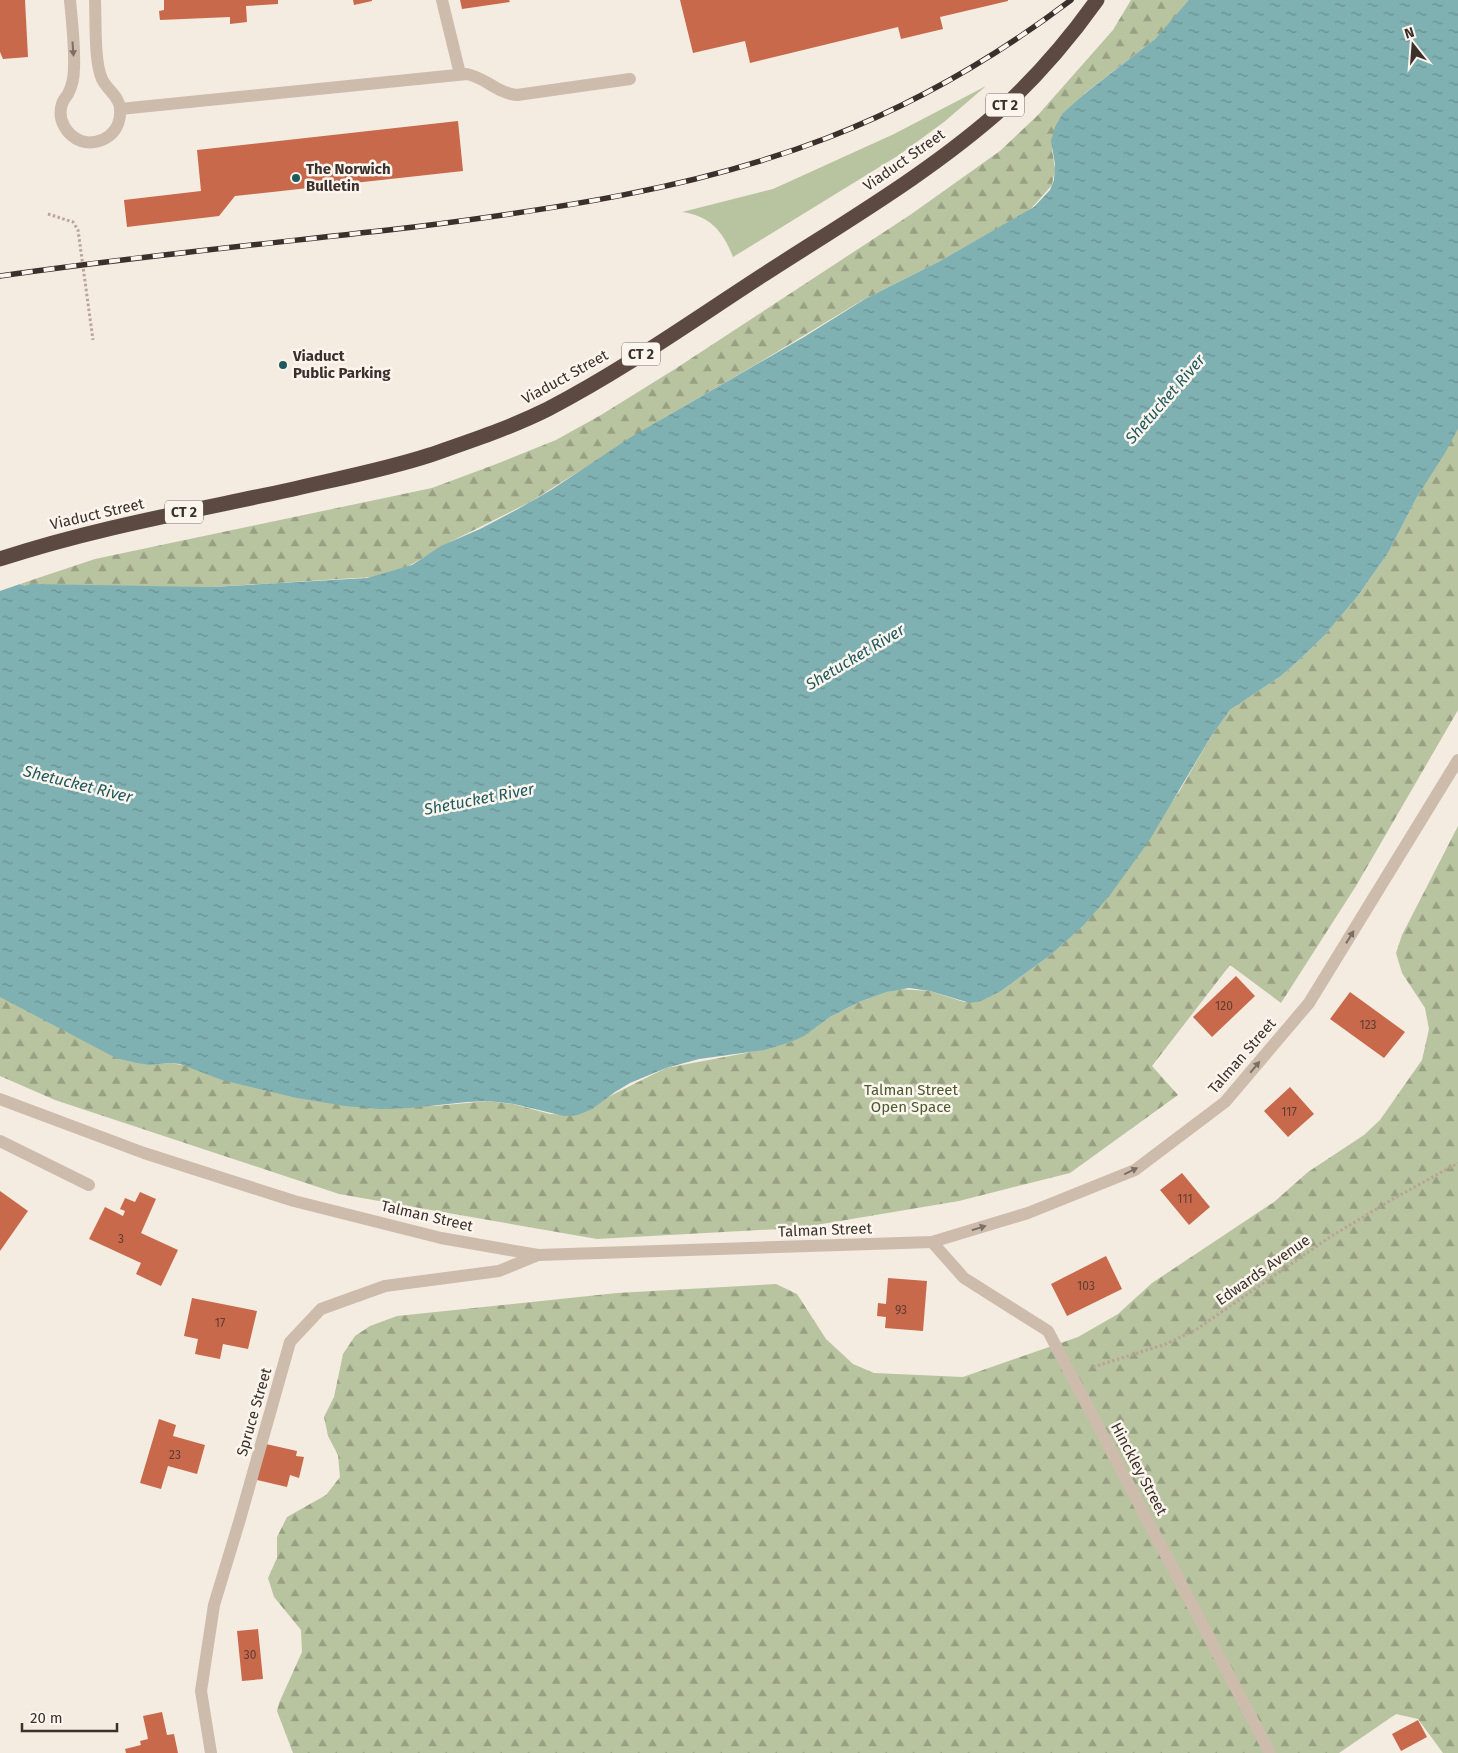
<svg xmlns="http://www.w3.org/2000/svg" width="1458" height="1753" font-family="'Fira Sans',sans-serif">
<style>
.green{fill:#b8c4a0}
.forest{fill:url(#forest-firs)}
.water{fill:url(#water-ripples)}
.pier{fill:#f4ebe1}
.building{fill:#c8694b}
.lines{fill:none;stroke-linecap:round;stroke-linejoin:round}
.path{stroke:#b9a596;stroke-width:3;stroke-dasharray:2.5 2.5;stroke-linecap:butt}
.lane{stroke:#cdbbac;stroke-width:12}
.street{stroke:#cdbbac;stroke-width:12}
.highway{stroke:#5c4a42;stroke-width:15}
.rail-casing{stroke:#3b302b;stroke-width:5.5}
.rail{stroke:#fbf5ee;stroke-width:4;stroke-dasharray:11;stroke-linecap:butt}
.oneway{fill:#7d6f65}
.poi-dot{fill:#1f5a5e;stroke:#fbf5ee;stroke-width:2}
.labels{text-anchor:middle;dominant-baseline:central;stroke-width:5;stroke-linejoin:round;paint-order:stroke}
.number-label{font-size:12px;fill:#5e3e33}
.shield{fill:#fbf5ee;stroke:#756b66;stroke-width:1}
.shield-label{font-size:14px;font-weight:bold;fill:#3b302b}
.street-label{font-size:15px;fill:#3b302b;stroke:#fbf5ee}
.poi-label{font-size:15px;font-weight:bold;fill:#3b302b;stroke:#fbf5ee;text-anchor:start}
.park-label{font-size:15px;fill:#4a5a2e;stroke:#fbf5ee}
.water-label{font-size:16px;font-style:italic;fill:#1f5a5e;stroke:#fbf5ee}
</style>
<defs>
<pattern id="forest-firs" width="22" height="20" patternUnits="userSpaceOnUse" patternTransform="scale(1.25)"><rect width="22" height="20" fill="#b8c4a0"/><path d="M5 1l3.5 6h-7zM16 11l3.5 6h-7z" fill="#97a083"/></pattern>
<pattern id="water-ripples" width="26" height="14" patternUnits="userSpaceOnUse" patternTransform="scale(1.25)"><rect width="26" height="14" fill="#7fb0b2"/><path d="M2 4q2-2 4 0t4 0M15 11q2-2 4 0t4 0" fill="none" stroke="#699091"/></pattern>
</defs>
<rect width="100%" height="100%" fill="#f4ebe1"/>
<path class="green" d="M986 86 944 122 899 155 733 257C723 231 710 216 682 212L773 189 894 134Z"/>
<g class="forest">
<path d="M1131 0H1191L1155 39 1085 93 1052 149 1055 169 1052 185 1030 210 940 261 861 301 760 362 664 418 530 502 452 541 407 567 372 577 212 587 25 586 20 584 95 559 432 488 499 463 556 440 601 415 675 369 910 215 1000 151 1038 115 1113 30Z"/>
<path d="M1458 429V710L1356 886 1281 1003 1230 965 1152 1066 1178 1095 1070 1173 959 1201 798 1228 597 1239 339 1194 55 1100 0 1076V995L150 1065 170 1063 435 1106 488 1101 513 1104 550 1114 578 1115 608 1097 666 1068 746 1053 791 1042 810 1031 830 1017 859 1002 887 992 899 989 930 991 964 1002 1001 991 1052 954 1082 927 1179 792 1210 738 1230 710 1281 676 1298 661 1324 636 1357 597 1388 553 1417 497Z"/>
<path d="M1458 826V1753H1443L1418 1719 1396 1714 1339 1753H293L277 1711 279 1703 302 1652 301 1630 274 1597 268 1578 277 1558V1537L287 1517 326 1495 340 1477 338 1455 328 1436 324 1417 334 1397 343 1354 355 1336 370 1326 397 1316 617 1293 776 1284 797 1294 826 1339 853 1364 874 1373 963 1377 1078 1337 1118 1314 1152 1283 1274 1202 1308 1172 1364 1135 1380 1120 1422 1060 1429 1029 1425 1008 1402 973 1396 953 1402 935Z"/>
</g>
<path class="water" d="M1189 0H1458V429L1445 453 1417 497 1388 553 1357 597 1324 636 1298 661 1281 676 1230 710 1210 738 1149 841 1110 895 1082 927 1052 954 1001 991 981 1001 970 1003 930 991 909 988 887 992 859 1002 830 1017 804 1036 791 1042 764 1050 699 1059 666 1068 630 1083 615 1092 592 1109 578 1115 564 1116 514 1104 488 1101 467 1102 410 1108 380 1109 345 1106 297 1098 222 1080 180 1064 170 1063 150 1065 137 1063 116 1058 0 997V577L25 586 30 584 212 587 367 578 412 565 441 546 480 529 518 509 551 490 631 437 804 337 865 299 940 261 1034 207 1050 190 1054 180 1055 164 1051 141 1055 127 1063 113 1088 91 1155 39Z"/>
<path class="pier" d="M0 574H1L23 583 0 591Z"/>
<g class="building">
<path d="M0 0H25L28 57 3 59 0 52Z"/>
<path d="M164 0H278V4L246 6 247 22 230 24V17L160 20 159 11 164 10Z"/>
<path d="M353 0H372V1L354 5Z"/>
<path d="M460 0H509L510 2 462 9Z"/>
<path d="M680 0H1008V1L940 17 943 29 901 39 898 27 750 63 745 41 693 53Z"/>
<path d="M458 121 463 171 235 196 219 216 127 227 124 200 201 191 197 150Z"/>
<path d="M1236 976 1255 996 1212 1037 1193 1017Z"/>
<path d="M1350 992 1405 1032 1384 1058 1330 1019Z"/>
<path d="M1290 1087 1314 1114 1288 1137 1264 1111Z"/>
<path d="M1182 1173 1210 1207 1189 1225 1160 1190Z"/>
<path d="M0 1191 28 1211 0 1251Z"/>
<path d="M140 1192 156 1199 141 1233 178 1250 161 1286 136 1274 141 1263 89 1239 105 1207 123 1216 125 1211 120 1209 125 1198 135 1202Z"/>
<path d="M1106 1256 1122 1289 1067 1316 1051 1284Z"/>
<path d="M888 1278 927 1281 923 1331 885 1328 886 1317 877 1316 878 1303 886 1304Z"/>
<path d="M192 1298 257 1311 248 1349 223 1344 220 1359 195 1354 198 1339 184 1336Z"/>
<path d="M159 1419 176 1425 173 1436 205 1445 197 1474 168 1466 161 1489 140 1483Z"/>
<path d="M266 1444 297 1451 296 1456 304 1457 299 1478 290 1475 287 1487 257 1480Z"/>
<path d="M258 1629 263 1679 242 1681 237 1631Z"/>
<path d="M162 1712 167 1735 174 1734 178 1753H126L125 1749 141 1745 140 1741 148 1739 143 1716Z"/>
<path d="M1418 1720 1427 1737 1401 1751 1392 1734Z"/>
</g>
<g class="lines">
<g class="path">
<path d="M48 214 73 222 78 230 93 340"/>
<path d="M1093 1367 1166 1344 1197 1329 1330 1237 1393 1199 1458 1163"/>
</g>
<path class="lane" d="M120 109 467 74C486 78 497 93 517 95L630 79"/>
<g class="street">
<path d="M70 0C72 22 75 46 74 68 74 77 72 86 68 94 66 97 63 100 62 104 57 119 66 135 81 141 90 144 101 142 109 136 118 129 121 118 120 108 119 96 107 90 102 79 94 62 96 20 95 0"/>
<path d="M442 0 460 74"/>
<path d="M0 1099 144 1153 294 1201 441 1238 538 1255 932 1242 1028 1213 1135 1170 1225 1102 1309 1003 1458 760"/>
<path d="M0 1141 89 1185"/>
<path d="M932 1242 964 1278 1048 1331 1270 1753"/>
<path d="M211 1753 201 1691 214 1605 240 1519 290 1342 321 1309 385 1286 499 1271 538 1255"/>
</g>
<path class="highway" d="M0 559C94 528 192 511 289 490 336 479 384 470 430 455 470 441 510 428 548 409 623 370 692 321 763 275 845 222 933 171 1006 105 1040 73 1070 38 1097 0"/>
<g class="rail-casing">
<path id="rail" d="M0 276C138 256 276 243 414 227 555 209 694 189 827 138 915 104 996 57 1071 0"/>
</g>
<use href="#rail" class="rail"/>
</g>
<defs><path id="oneway-solid" d="M-6-.8H1V-3.2L6.5 0L1 3.2V.8H-6Z" transform="scale(1.25)"/></defs>
<g class="oneway">
<use href="#oneway-solid" transform="translate(73 49) rotate(86)"/>
<use href="#oneway-solid" transform="translate(1350 937) rotate(-58)"/>
<use href="#oneway-solid" transform="translate(1255 1067) rotate(-50)"/>
<use href="#oneway-solid" transform="translate(1131 1171) rotate(-26)"/>
<use href="#oneway-solid" transform="translate(979 1228) rotate(-17)"/>
</g>
<g class="poi-dot">
<circle cx="296" cy="178" r="5"/>
<circle cx="283" cy="365" r="5"/>
</g>
<g class="labels">
<g class="number-label">
<text x="1224" y="1006">120</text>
<text x="1368" y="1025">123</text>
<text x="1289" y="1112">117</text>
<text x="1185" y="1199">111</text>
<text x="121" y="1239">3</text>
<text x="1086" y="1286">103</text>
<text x="901" y="1310">93</text>
<text x="220" y="1323">17</text>
<text x="175" y="1455">23</text>
<text x="250" y="1655">30</text>
</g>
<g class="shield">
<rect x="986" y="93.5" width="38" height="23" rx="4"/>
<rect x="622" y="342.5" width="38" height="23" rx="4"/>
<rect x="165" y="500.5" width="38" height="23" rx="4"/>
</g>
<g class="shield-label">
<text x="1005" y="105">CT 2</text>
<text x="641" y="354">CT 2</text>
<text x="184" y="512">CT 2</text>
</g>
<g class="street-label">
<text transform="translate(904 160) rotate(-35)">Viaduct Street</text>
<text transform="translate(565 377) rotate(-29)">Viaduct Street</text>
<text transform="translate(97 514) rotate(-13)">Viaduct Street</text>
<text transform="translate(1242 1056) rotate(-49)">Talman Street</text>
<text transform="translate(427 1216) rotate(13)">Talman Street</text>
<text transform="translate(825 1230) rotate(-2)">Talman Street</text>
<text transform="translate(1263 1270) rotate(-35)">Edwards Avenue</text>
<text transform="translate(254 1412) rotate(-74)">Spruce Street</text>
<text transform="translate(1139 1469) rotate(62)">Hinckley Street</text>
</g>
<g class="poi-label">
<text x="306" y="169">The Norwich<tspan x="306" dy="17">Bulletin</tspan></text>
<text x="293" y="356">Viaduct<tspan x="293" dy="17">Public Parking</tspan></text>
</g>
<g class="park-label">
<text x="911" y="1090">Talman Street<tspan x="911" dy="17">Open Space</tspan></text>
</g>
<g class="water-label">
<text transform="translate(1165 399) rotate(-49)">Shetucket River</text>
<text transform="translate(855 657) rotate(-31)">Shetucket River</text>
<text transform="translate(78 784) rotate(14)">Shetucket River</text>
<text transform="translate(479 799) rotate(-11)">Shetucket River</text>
</g>
</g>
<g transform="translate(1413 45) rotate(343)" stroke="#fbf5ee" stroke-width="4" paint-order="stroke">
<path d="M0-4L9 19L0 12L-9 19Z" fill="#3b302b"/>
<text y="-8" font-size="14" font-weight="bold" text-anchor="middle" fill="#3b302b">N</text>
</g>
<path d="M22 1723v8h95v-8" fill="none" stroke="#3b302b" stroke-width="2.5"/>
<text x="30" y="1723" font-size="15" fill="#3b302b" stroke="#fbf5ee" stroke-width="4" paint-order="stroke">20 m</text>
</svg>
